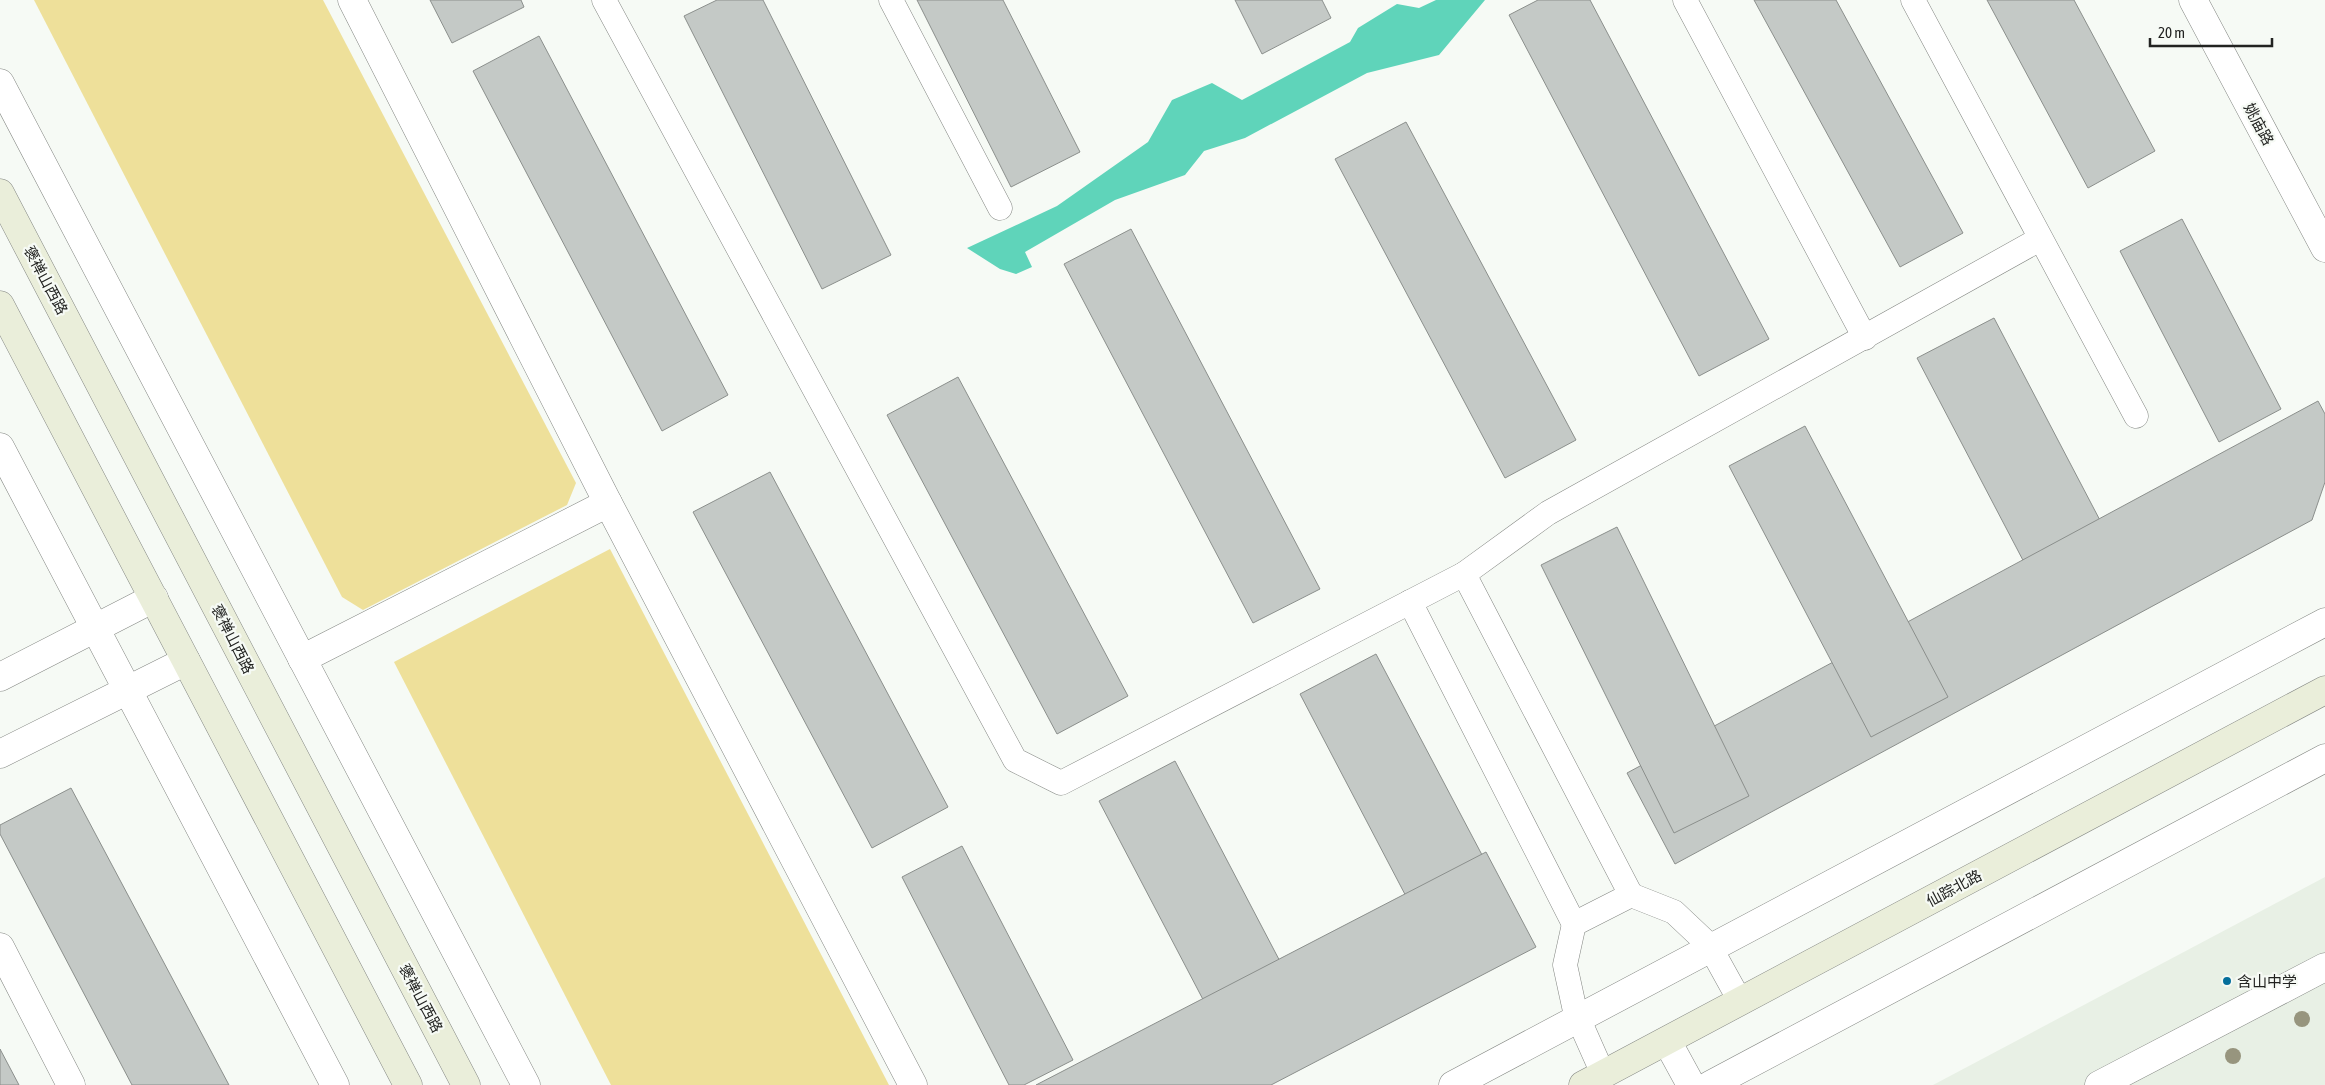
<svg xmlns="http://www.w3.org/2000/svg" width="2325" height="1085" font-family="'Asap Condensed','Noto Sans SC',sans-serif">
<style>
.built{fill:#e8f0e5}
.green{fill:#eee09a}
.water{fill:#5fd4ba}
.building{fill:#c4c9c6;stroke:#8b8f8c}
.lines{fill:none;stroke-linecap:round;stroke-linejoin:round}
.service-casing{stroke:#848783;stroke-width:25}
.minor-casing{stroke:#848783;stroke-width:29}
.tertiary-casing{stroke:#848783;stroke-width:29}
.secondary-casing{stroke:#848783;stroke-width:29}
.service{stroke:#fff;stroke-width:24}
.minor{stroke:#fff;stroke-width:28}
.tertiary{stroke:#fff;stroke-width:28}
.secondary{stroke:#eaeeda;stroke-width:28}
.tree{fill:#97957e}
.poi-dot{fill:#056f9b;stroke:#f6faf5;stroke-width:2}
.labels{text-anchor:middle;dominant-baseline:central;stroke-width:4.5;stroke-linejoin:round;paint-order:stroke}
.street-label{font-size:15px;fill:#222321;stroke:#f6faf5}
.poi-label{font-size:15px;fill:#222321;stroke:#f6faf5;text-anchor:start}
</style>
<rect width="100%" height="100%" fill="#f6faf5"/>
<path class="built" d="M2325 877V1085H1933Z"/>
<g class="green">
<path d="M34 0H323L576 483 567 505 363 610 342 597Z"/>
<path d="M610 549 889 1085H611L394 662Z"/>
</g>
<path class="water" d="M1436 0H1485L1439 55 1367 73 1245 138 1204 151 1185 175 1115 200 1025 252 1032 267 1016 274 1000 269 967 248 1057 206 1148 142 1172 100 1212 83 1242 100 1350 42 1358 28 1397 4 1419 8Z"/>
<g class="building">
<path d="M430 0H521L524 7 452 43Z"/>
<path d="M717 0H763L891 255 822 289 684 16Z"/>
<path d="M917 0H1003L1080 152 1011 187Z"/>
<path d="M1235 0H1322L1331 18 1262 54Z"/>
<path d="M1538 0H1590L1769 339 1699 376 1509 15Z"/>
<path d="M1754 0H1836L1963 233 1900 267Z"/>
<path d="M1987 0H2074L2155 151 2088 188Z"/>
<path d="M539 36 728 395 662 431 473 71Z"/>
<path d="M1406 122 1576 440 1505 478 1335 159Z"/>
<path d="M2182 219 2281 409 2219 442 2120 251Z"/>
<path d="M1131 229 1320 589 1253 623 1064 264Z"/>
<path d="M1994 318 2136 589 2059 629 1917 358Z"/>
<path d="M958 377 1128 696 1057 734 887 415Z"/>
<path d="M2318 401 2325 414V482L2312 520 1675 864 1627 773Z"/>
<path d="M1805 426 1948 697 1871 737 1729 466Z"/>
<path d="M770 472 948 807 872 848 693 512Z"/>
<path d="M1617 527 1749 796 1674 833 1541 565Z"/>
<path d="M1376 654 1519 925 1442 965 1300 694Z"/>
<path d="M1175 761 1317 1032 1241 1072 1099 801Z"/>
<path d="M71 788 229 1085H132L0 834V825Z"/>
<path d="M962 846 1073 1060 1024 1085H1009L902 877Z"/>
<path d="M1486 852 1536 947 1271 1085H1036Z"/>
<path d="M0 1049 19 1085H0Z"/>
</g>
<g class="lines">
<g class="service-casing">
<g id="service">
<path d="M604 0 1015 760 1061 783 1464 574 1548 513 2040 239"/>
<path d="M891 0 1000 208"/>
<path d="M1685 0 1865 338"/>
<path d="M1913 0 2136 416"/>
<path d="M1464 574 1631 895"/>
<path d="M1410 602 1574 924"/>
<path d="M1603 1074 1575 1011 1565 965 1574 924 1631 895 1674 912 1709 945 1740 1001"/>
</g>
</g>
<g class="minor-casing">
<g id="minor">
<path d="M352 0 608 503 913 1085"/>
<path d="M0 83 526 1085"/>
<path d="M0 447 335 1085"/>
<path d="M302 659 608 503"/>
<path d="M0 677 154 598"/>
<path d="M0 754 186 661"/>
<path d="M0 947 71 1085"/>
<path d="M1667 1041 1691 1085"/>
<path d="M1453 1085 2325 622"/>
<path d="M1710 1085 2325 758"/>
<path d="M2099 1085 2325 967"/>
</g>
</g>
<g class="tertiary-casing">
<path id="tertiary" d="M2193 0 2325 248"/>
</g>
<g class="secondary-casing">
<g id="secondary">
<path d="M0 193 466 1085"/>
<path d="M0 305 408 1085"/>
<path d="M1583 1085 2325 690"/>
</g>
</g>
<use href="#service" class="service"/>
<use href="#minor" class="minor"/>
<use href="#tertiary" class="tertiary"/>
<use href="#secondary" class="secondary"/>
</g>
<g class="tree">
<circle cx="2302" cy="1019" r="8"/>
<circle cx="2233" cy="1056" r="8"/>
</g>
<circle class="poi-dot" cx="2227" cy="981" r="5"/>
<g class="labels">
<g class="street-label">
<text transform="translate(2259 124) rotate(62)">姚庙路</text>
<text transform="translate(46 280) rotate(62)">褒禅山西路</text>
<text transform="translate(233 639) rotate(63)">褒禅山西路</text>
<text transform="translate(1954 888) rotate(-28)">仙踪北路</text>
<text transform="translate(421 998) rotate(62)">褒禅山西路</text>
</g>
<g class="poi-label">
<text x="2237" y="981">含山中学</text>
</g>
</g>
<path d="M2150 38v8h122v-8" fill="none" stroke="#222321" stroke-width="2.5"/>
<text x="2158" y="38" font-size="15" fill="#222321" stroke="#f6faf5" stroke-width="4" paint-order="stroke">20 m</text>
</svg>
